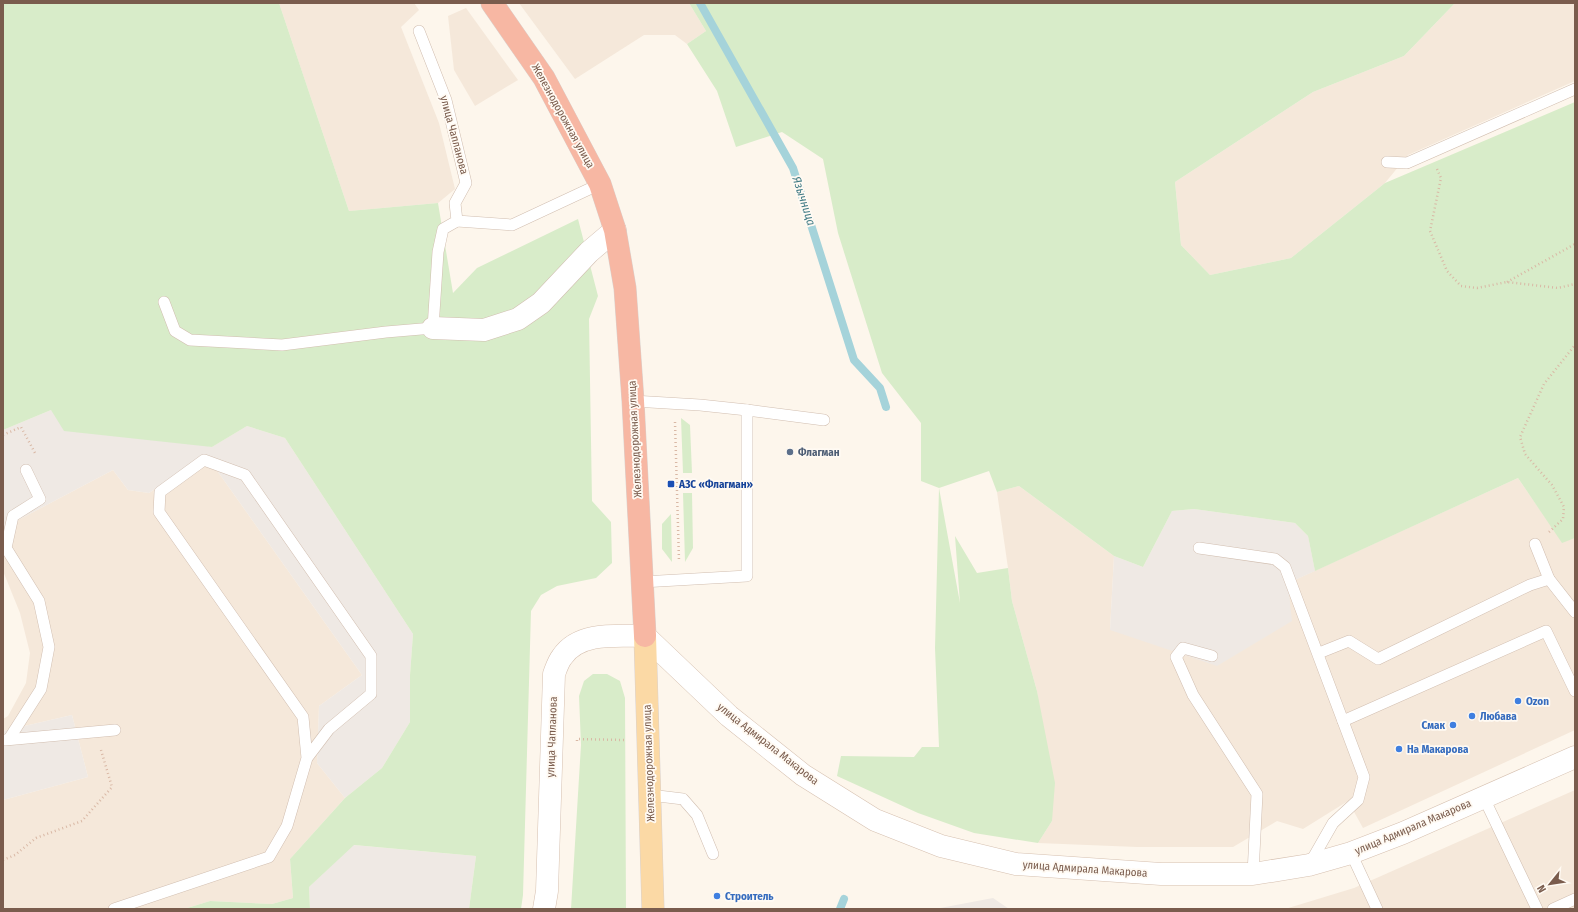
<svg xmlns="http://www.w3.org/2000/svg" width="1578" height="912" font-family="'Fira Sans Condensed',sans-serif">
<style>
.residential{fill:#f5e8da}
.industrial{fill:#efe9e4}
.green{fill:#d8ecc9}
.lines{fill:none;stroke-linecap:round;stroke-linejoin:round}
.stream{stroke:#a5d3da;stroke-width:8}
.lane-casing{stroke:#d1beb0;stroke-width:12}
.street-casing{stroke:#d1beb0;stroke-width:23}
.secondary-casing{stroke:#d6c0b0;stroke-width:23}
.primary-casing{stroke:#dad1cd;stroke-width:23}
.highway-casing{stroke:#dad1cd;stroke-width:23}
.path{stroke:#d9b8a5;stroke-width:2.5;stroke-dasharray:1 3;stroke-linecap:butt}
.lane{stroke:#fff;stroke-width:11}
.street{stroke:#fff;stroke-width:22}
.secondary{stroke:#fff;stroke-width:22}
.primary{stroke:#fbd9a5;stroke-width:22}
.highway{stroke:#f7b7a3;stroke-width:22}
.service-dot{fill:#5c6f8a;stroke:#fffaf3;stroke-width:1.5}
.transit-dot{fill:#1a4fb4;stroke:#fffaf3;stroke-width:1.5}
.shop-dot{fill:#3f7fe0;stroke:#fffaf3;stroke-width:1.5}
.labels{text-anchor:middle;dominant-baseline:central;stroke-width:3.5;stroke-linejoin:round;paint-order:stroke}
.street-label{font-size:11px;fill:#7a5c4d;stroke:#fffaf3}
.service-label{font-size:11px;font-weight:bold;fill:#4e5e75;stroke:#fffaf3;text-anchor:start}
.transit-label{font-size:11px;font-weight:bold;fill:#164399;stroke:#fffaf3;text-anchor:start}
.shop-label{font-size:11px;font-weight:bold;fill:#366cbe;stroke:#fffaf3;text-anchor:start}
.water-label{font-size:12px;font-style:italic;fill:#437c86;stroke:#fffaf3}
</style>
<rect width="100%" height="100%" fill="#fdf6ec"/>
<g class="residential">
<path d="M279 3H414L419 10 401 27 439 123 455 189 438 203 349 211Z"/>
<path d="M519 3H689L706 31 687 44 675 35H644L575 79Z"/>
<path d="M1455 3H1575V81L1408 155 1385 183 1291 258 1210 275 1181 245 1175 182 1313 92 1404 56Z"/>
<path d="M466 8 518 80 475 106 454 70 448 16Z"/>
<path d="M206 455 362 675 319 706 317 763 345 798 290 859 293 898 272 904 210 901 184 909H3V800L88 777 72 715 3 731V719L8 716 26 683 30 653 20 613 3 571V528L113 470 128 490 149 493Z"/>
<path d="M1518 478 1562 542 1575 538V730L1363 828 1348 801 1303 829 1277 821 1233 847H1137L1038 843 1052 821 1037 691 1012 601 1008 568 997 492 1019 486 1114 556 1110 630 1288 583Z"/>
<path d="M1575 790V909H1285L1354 888Z"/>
</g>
<g class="industrial">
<path d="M51 410 212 447 247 426 285 438 413 634 410 675V722L382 768 345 798 317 763 319 706 362 675 206 455 149 493 128 490 113 470 3 528V430Z"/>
<path d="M1194 509 1295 523 1308 536 1315 571 1288 583 1292 621 1217 666 1110 630 1114 556 1143 567 1172 511Z"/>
<path d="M72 715 88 777 3 800V731Z"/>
<path d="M353 845 476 856 469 909H310L309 887Z"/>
<path d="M993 898 1009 909H935Z"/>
</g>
<g class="green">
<path d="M3 3H279L349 211 438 203 453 293 477 268 578 219 598 296 589 319 592 501 611 522 612 563 596 578 557 586 541 595 531 611 523 895 521 909H469L476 856 354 845 309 887 310 909H184L210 901 272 904 293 898 290 859 345 798 382 768 410 722V675L413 634 285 438 247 426 212 447 64 431 51 410 3 430Z"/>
<path d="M689 3H1455L1404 56 1313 92 1175 182 1181 245 1210 275 1291 258 1385 183 1575 102V471H1574L1575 538 1562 543 1518 478 1315 571 1308 536 1295 523 1194 509 1172 511 1143 567 1114 556 1019 486 997 492 989 471 939 488 960 603 955 536 977 573 1008 568 1012 601 1037 691 1055 783 1052 821 1038 843 974 833 918 813 837 776 841 756 914 757 922 747H939L935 648 939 488 921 481V423L882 373 838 233 823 159 782 132 736 147 717 91 687 44 706 31Z"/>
<path d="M681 418 690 425 692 473H683Z"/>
<path d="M683 493H692L693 548 685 562Z"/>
<path d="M671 514 672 562 662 549V524Z"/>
<path d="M593 674H607L620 681 625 698 626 909H571L581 745 579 696 584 681Z"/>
</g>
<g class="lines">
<g class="stream">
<path d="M700 3 793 168 854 360 880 388 886 407"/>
<path d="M840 909 844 899"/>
</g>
<g class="lane-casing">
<g id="lane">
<path d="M1387 162 1407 163 1575 89"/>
<path d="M457 221 512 225 600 184"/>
<path d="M164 302 175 331 190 340 282 345 386 332 433 328 438 252 443 229 457 221 455 203 466 183 446 100 419 31"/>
<path d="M633 401 700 405 747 410V576L642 582"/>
<path d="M747 410 824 420"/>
<path d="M1535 544 1549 579"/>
<path d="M1199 548 1275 559 1285 567 1364 777 1358 800 1333 823 1309 865"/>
<path d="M1319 653 1349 641 1378 659 1530 585 1549 579 1575 612"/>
<path d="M1212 656 1183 648 1176 657 1193 695 1257 794 1253 874"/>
<path d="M1343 721 1546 631 1575 691"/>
<path d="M9 739 41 689 49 647 39 601 6 548 13 516 40 499 26 470"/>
<path d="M5 740 115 730"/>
<path d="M650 795 683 799 697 815 713 854"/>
<path d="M1484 798 1537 909"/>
<path d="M1351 853 1377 909"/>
<path d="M114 909 269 857 287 826 307 758 329 729 371 694V656L245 475 204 460 160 492 159 512 303 717 307 758"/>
<path d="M1553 909 1575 899"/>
</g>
</g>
<g class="street-casing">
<path id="street" d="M433 328 484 330 518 319 541 303 589 252 615 230"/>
</g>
<g class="secondary-casing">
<path id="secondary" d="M544 909 547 891 554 674C556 669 558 662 562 657 579 631 618 636 645 636L729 716 803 775 875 820 941 846 1016 864 1161 874H1253L1309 865 1351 853 1403 833 1575 757"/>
</g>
<g class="primary-casing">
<path id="primary" d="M645 636 653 909"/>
</g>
<g class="highway-casing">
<path id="highway" d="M492 3 544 78 600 184 615 230 625 288 633 401 645 636"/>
</g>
<g class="path">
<path d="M1437 169 1441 178 1430 231 1447 271 1461 286 1477 288 1507 282 1558 288 1575 284"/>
<path d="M1507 282 1575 244"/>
<path d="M675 422 679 561"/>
<path d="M3 435 21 427 35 453"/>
<path d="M1549 532 1563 519 1564 507 1552 485 1525 454 1520 437 1544 384 1575 345"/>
<path d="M577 741V739L624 740"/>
<path d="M3 860 15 855 36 838 82 821 112 787 101 750"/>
</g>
<use href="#lane" class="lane"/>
<use href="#street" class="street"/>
<use href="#secondary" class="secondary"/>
<use href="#primary" class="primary"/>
<use href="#highway" class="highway"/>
</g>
<circle class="service-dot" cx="790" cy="452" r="4"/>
<rect class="transit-dot" x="667" y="480" width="8" height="8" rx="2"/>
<g class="shop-dot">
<circle cx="1518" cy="701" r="4"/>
<circle cx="1472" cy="716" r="4"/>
<circle cx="1453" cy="725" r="4"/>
<circle cx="1399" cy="749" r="4"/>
<circle cx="717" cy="896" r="4"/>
</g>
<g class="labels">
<g class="street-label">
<text transform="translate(563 116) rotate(61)">Железнодорожная улица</text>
<text transform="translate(454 135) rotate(75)">улица Чапланова</text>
<text transform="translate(635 439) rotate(-93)">Железнодорожная улица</text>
<text transform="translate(552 737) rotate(-88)">улица Чапланова</text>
<text transform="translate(768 744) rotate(38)">улица Адмирала Макарова</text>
<text transform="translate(649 763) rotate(-92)">Железнодорожная улица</text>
<text transform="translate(1413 827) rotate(-23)">улица Адмирала Макарова</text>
<text transform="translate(1085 869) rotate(4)">улица Адмирала Макарова</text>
</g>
<g class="service-label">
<text x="798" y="452">Флагман</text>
</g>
<g class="transit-label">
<text x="679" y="484">АЗС «Флагман»</text>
</g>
<g class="shop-label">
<text x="1526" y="701">Ozon</text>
<text x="1480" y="716">Любава</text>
<text x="1445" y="725" text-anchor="end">Смак</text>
<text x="1407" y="749">На Макарова</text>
<text x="725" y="896">Строитель</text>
</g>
<g class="water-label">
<text transform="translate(804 201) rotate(72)">Язычница</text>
</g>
</g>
<rect width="1578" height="912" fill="none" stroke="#7a5c4d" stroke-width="8"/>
<g transform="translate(1550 884) rotate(240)" stroke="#fffaf3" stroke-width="3" paint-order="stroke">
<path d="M0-3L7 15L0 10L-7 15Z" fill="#7a5c4d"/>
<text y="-6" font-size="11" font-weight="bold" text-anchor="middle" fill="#7a5c4d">N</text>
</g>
</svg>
